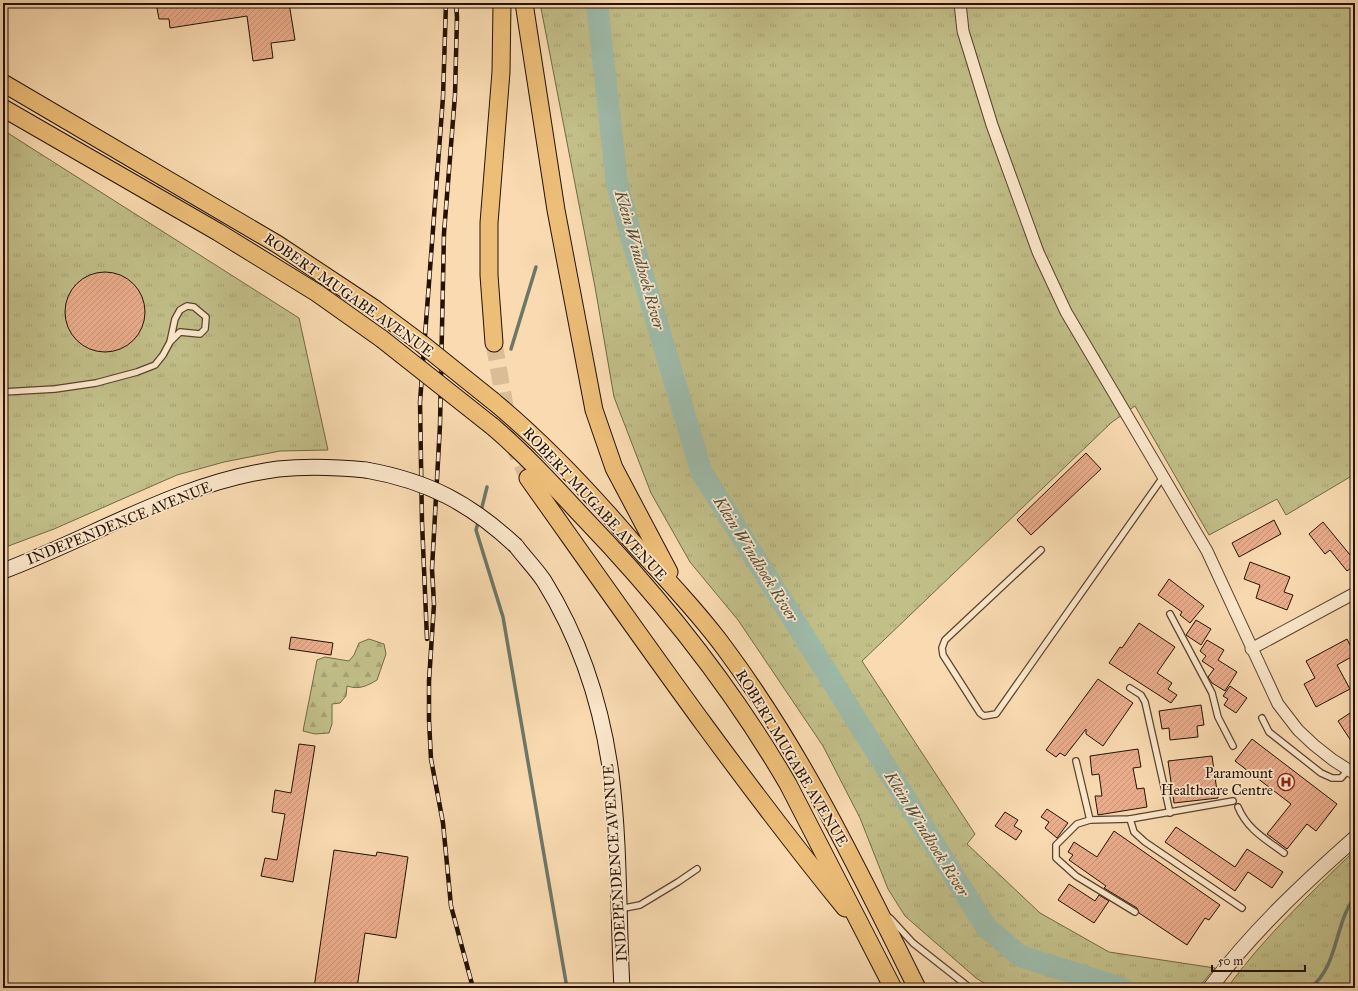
<svg xmlns="http://www.w3.org/2000/svg" width="1358" height="991" font-family="'IM FELL Great Primer',serif">
<style>
.grass{fill:url(#grass-tufts);stroke:#736846}
.forest{fill:url(#forest-firs);stroke:#736846}
.lines{fill:none;stroke-linecap:round;stroke-linejoin:round}
.stream{stroke:#6d7768;stroke-width:3.5}
.river{stroke:#9ebbaa;stroke-width:22}
.building{fill:url(#building-hatch);stroke:#241104}
.primary-tunnel{stroke:#dabd97;stroke-width:17;stroke-dasharray:17 8;stroke-linecap:butt}
.service-casing{stroke:#5a442f;stroke-width:8}
.minor-casing{stroke:#5a442f;stroke-width:13}
.tertiary-casing{stroke:#5a442f;stroke-width:16}
.secondary-casing{stroke:#241104;stroke-width:17}
.primary-casing{stroke:#241104;stroke-width:19}
.service{stroke:#fce8cc;stroke-width:5.5}
.minor{stroke:#fce8cc;stroke-width:11}
.tertiary{stroke:#fce8cc;stroke-width:14}
.secondary{stroke:#fce8cc;stroke-width:15}
.primary{stroke:#edbe78;stroke-width:17}
.rail-casing{stroke:#241104;stroke-width:4.5}
.rail{stroke:#fce8cc;stroke-width:3;stroke-dasharray:9;stroke-linecap:butt}
.secondary-bridge-casing{stroke:#241104;stroke-width:17;stroke-linecap:butt}
.primary-bridge-casing{stroke:#241104;stroke-width:19;stroke-linecap:butt}
.secondary-bridge{stroke:#fce8cc;stroke-width:15}
.primary-bridge{stroke:#edbe78;stroke-width:17}
.labels{text-anchor:middle;dominant-baseline:central;stroke-width:3.5;stroke-linejoin:round;paint-order:stroke}
.street-label{font-size:15px;fill:#241104;stroke:#fce8cc}
.poi-label{font-size:15px;fill:#241104;stroke:#fce8cc;text-anchor:end}
.water-label{font-size:16px;font-style:italic;fill:#4f4c3e;stroke:#fce8cc}
</style>
<defs>
<pattern id="grass-tufts" width="24" height="20" patternUnits="userSpaceOnUse"><rect width="24" height="20" fill="#c2bf89"/><path d="M3 7l-1-3M5 7V3M7 7l1-3M15 17l-1-3M17 17v-4M19 17l1-3" fill="none" stroke="#a7a375"/></pattern>
<pattern id="forest-firs" width="22" height="20" patternUnits="userSpaceOnUse"><rect width="22" height="20" fill="#c2bf89"/><path d="M5 1l3.5 6h-7zM16 11l3.5 6h-7z" fill="#a7a375"/></pattern>
<pattern id="building-hatch" width="6" height="6" patternUnits="userSpaceOnUse"><rect width="6" height="6" fill="#ebad8c"/><path d="M-1 1l2-2M0 6l6-6M5 7l2-2" fill="none" stroke="#c99477"/></pattern>
</defs>
<rect width="100%" height="100%" fill="#fadbb1"/>
<filter id="stains"><feTurbulence type="fractalNoise" baseFrequency=".005" numOctaves="4"/><feColorMatrix values="0 0 0 0 .2 0 0 0 0 .09 0 0 0 0 .02 0 0 0 .5 -.17"/></filter>
<radialGradient id="worn" r=".72"><stop offset=".6" stop-color="#630" stop-opacity="0"/><stop offset="1" stop-color="#630" stop-opacity=".3"/></radialGradient>
<g class="grass">
<path d="M540 3H1355V474L1286 515 1277 499 1209 535 1135 406 1112 422 862 661 975 834 967 844 1040 913 1109 952 1215 968 1198 988H992L976 978 905 916 888 889 860 818 823 746 738 620 690 562 651 493 614 397 595 287Z"/>
<path d="M3 130 299 318 328 450 280 451 224 462 177 475 54 529 3 548Z"/>
<path d="M1355 850V988H1227C1264 937 1310 894 1355 850Z"/>
</g>
<path class="forest" d="M369 639 384 644 386 654 377 680C367 686 359 690 347 686L346 696 340 703 332 704V724L329 733 315 734 303 731 317 660 325 657 349 661 354 655 359 643Z"/>
<g class="lines">
<g class="stream">
<path d="M511 349 536 267"/>
<path d="M481 511 487 487"/>
<path d="M479 519 476 530 503 617 567 988"/>
<path d="M1310 988C1339 966 1334 923 1355 897"/>
</g>
<path class="river" d="M597 3 617 184 634 246 702 473 986 927 1020 956 1121 988"/>
</g>
<g class="building">
<path d="M156 3H289L295 40 271 43 273 58 253 61 247 16 170 28 169 19H159Z"/>
<circle cx="105" cy="312" r="40"/>
<path d="M1086 453 1101 469 1031 535 1017 520Z"/>
<path d="M1274 520 1281 534 1239 557 1232 543Z"/>
<path d="M1323 522 1355 561V565L1347 571 1330 550 1325 554 1309 534Z"/>
<path d="M1250 562 1290 577 1284 592 1293 595 1287 610 1256 598 1260 585 1244 579Z"/>
<path d="M1169 579 1204 606 1190 623 1180 615 1182 612 1158 595Z"/>
<path d="M1196 620 1211 629 1201 645 1186 635Z"/>
<path d="M1139 623 1175 647 1157 673 1172 683 1168 689 1177 695 1171 703 1109 663 1120 647 1122 648Z"/>
<path d="M291 637 333 643 331 655 289 649Z"/>
<path d="M1347 639 1355 655 1337 665 1350 689 1316 707 1304 684 1315 678 1306 661Z"/>
<path d="M1207 640 1224 650 1218 660 1237 672 1225 691 1212 683 1208 677 1214 669 1202 661 1206 656 1200 651Z"/>
<path d="M1098 679 1133 703 1103 746 1086 734V729L1065 756 1060 753 1056 757 1046 750Z"/>
<path d="M1230 686 1247 698 1236 713 1224 705 1228 699 1223 696Z"/>
<path d="M1201 705 1204 725 1197 726 1198 737 1170 740 1169 728 1162 729 1159 711Z"/>
<path d="M1350 713 1355 718V747L1338 721Z"/>
<path d="M1252 739 1337 804 1316 831 1307 824 1287 849 1267 834 1291 804 1235 761Z"/>
<path d="M299 744 315 746 293 882 261 876 265 858 277 860 285 814 272 812 275 790 291 793Z"/>
<path d="M1138 749 1141 767 1133 768 1137 789 1144 788 1147 807 1098 815 1095 796H1102L1099 774 1092 775 1090 756Z"/>
<path d="M1212 756 1218 798 1174 803 1168 761Z"/>
<path d="M1047 809 1068 823 1057 838 1045 828 1049 822 1041 817Z"/>
<path d="M1005 812 1018 820 1014 826 1022 831 1016 840 995 826Z"/>
<path d="M1176 827 1235 867 1247 849 1283 872 1272 888 1248 872 1235 891 1165 842Z"/>
<path d="M1114 831 1220 905 1209 920 1205 918 1187 945 1139 913 1137 908 1104 888 1106 886 1069 860 1073 855 1068 852 1074 842 1097 857Z"/>
<path d="M334 850 376 856 377 852 408 857 396 938 365 933 357 988H314Z"/>
<path d="M1069 884 1095 901 1099 895 1109 901 1094 923 1058 900Z"/>
</g>
<g class="lines">
<path class="primary-tunnel" d="M494 343 511 440 528 478"/>
<g class="service-casing">
<g id="service">
<path d="M3 392 55 389 96 383 137 372 155 365 163 355 170 342 175 319 180 310 187 306 194 307 206 317 205 329 200 334 180 332 170 342"/>
<path d="M1041 550 945 640 942 648 943 655 980 713 984 716 996 714 1163 477"/>
<path d="M1170 614 1212 693 1218 717 1233 746"/>
<path d="M1130 688 1141 695 1145 702 1170 813"/>
<path d="M1262 718 1269 732 1321 773 1332 778H1341L1348 770"/>
<path d="M1076 761 1090 820"/>
<path d="M1238 807C1247 829 1265 839 1284 853"/>
<path d="M1130 819 1134 832 1145 842 1242 908"/>
<path d="M619 909 640 905 678 882 697 869"/>
<path d="M1135 912 1076 876 1056 858V845L1077 824 1090 820 1130 819 1233 801"/>
<path d="M890 918 913 943 970 988"/>
</g>
</g>
<g class="minor-casing">
<g id="minor">
<path d="M960 3 963 31 992 125 1038 252 1066 312 1207 551 1278 704 1298 730 1314 745 1333 760 1355 774"/>
<path d="M1251 649 1355 593"/>
</g>
</g>
<g class="tertiary-casing">
<path id="tertiary" d="M1210 988C1252 932 1303 884 1355 838"/>
</g>
<g class="secondary-casing">
<g id="secondary">
<path d="M516 546C525 558 536 569 544 581 580 639 602 707 611 774 620 845 618 917 622 988"/>
<path d="M3 571C94 537 180 482 278 469 307 466 336 467 366 470"/>
</g>
</g>
<g class="primary-casing">
<g id="primary">
<path d="M524 3 556 210 594 410 614 468 669 572"/>
<path d="M3 83 277 244 375 309"/>
<path d="M3 108 218 232 317 293 382 339"/>
<path d="M494 343 489 275V223L501 72 502 3"/>
<path d="M493 401C543 442 588 490 630 539 662 575 697 610 726 650 803 754 860 873 917 988"/>
<path d="M492 426C525 454 553 485 582 516 660 597 731 686 788 784L893 988"/>
<path d="M528 478C631 623 732 769 845 908"/>
</g>
</g>
<use href="#service" class="service"/>
<use href="#minor" class="minor"/>
<use href="#tertiary" class="tertiary"/>
<use href="#secondary" class="secondary"/>
<use href="#primary" class="primary"/>
<g class="rail-casing">
<g id="rail">
<path d="M456 3 457 17 455 95 444 233 440 425 432 569 434 604 429 681V720L431 759 443 823 451 906 473 988"/>
<path d="M427 639 422 522 420 402 443 97 446 3"/>
</g>
</g>
<use href="#rail" class="rail"/>
<g class="secondary-bridge-casing">
<path id="secondary-bridge" d="M366 470C428 481 470 503 516 546"/>
</g>
<g class="primary-bridge-casing">
<g id="primary-bridge">
<path d="M375 309 422 344 493 401"/>
<path d="M382 339 492 426"/>
</g>
</g>
<use href="#secondary-bridge" class="secondary-bridge"/>
<use href="#primary-bridge" class="primary-bridge"/>
</g>
<defs>
<g id="hospital-ring" transform="scale(0.9)"><circle r="9.5" fill="#fce8cc" stroke="#8f2418" stroke-width="1.5"/><path d="M-5-5h3v3.5h4V-5h3V5h-3V1.5h-4V5h-3Z" fill="#8f2418"/></g>
</defs>
<g fill-rule="evenodd">
<use href="#hospital-ring" x="1286" y="782"/>
</g>
<g class="labels">
<g class="street-label">
<text transform="translate(349 295) rotate(35)">ROBERT MUGABE AVENUE</text>
<text transform="translate(595 504) rotate(47)">ROBERT MUGABE AVENUE</text>
<text transform="translate(119 523) rotate(-22)">INDEPENDENCE AVENUE</text>
<text transform="translate(792 758) rotate(59)">ROBERT MUGABE AVENUE</text>
<text transform="translate(615 863) rotate(-94)">INDEPENDENCE AVENUE</text>
</g>
<g class="poi-label">
<text x="1273" y="773">Paramount<tspan x="1273" dy="17">Healthcare Centre</tspan></text>
</g>
<g class="water-label">
<text transform="translate(640 260) rotate(74)">Klein Windhoek River</text>
<text transform="translate(756 559) rotate(58)">Klein Windhoek River</text>
<text transform="translate(927 834) rotate(58)">Klein Windhoek River</text>
</g>
</g>
<rect width="1358" height="991" fill="none" stroke="#fadbb1" stroke-width="16"/>
<rect x="4" y="4" width="1350" height="983" fill="none" stroke="#241104" stroke-width="2"/>
<rect x="8" y="8" width="1342" height="975" fill="none" stroke="#241104"/>
<path d="M1212 965v6h93v-6" fill="none" stroke="#241104" stroke-width="2"/>
<text x="1218" y="965" font-size="12" fill="#241104" stroke="#fce8cc" stroke-width="3" paint-order="stroke">50 m</text>
<rect width="100%" height="100%" filter="url(#stains)"/>
<rect width="100%" height="100%" fill="url(#worn)"/>
</svg>
